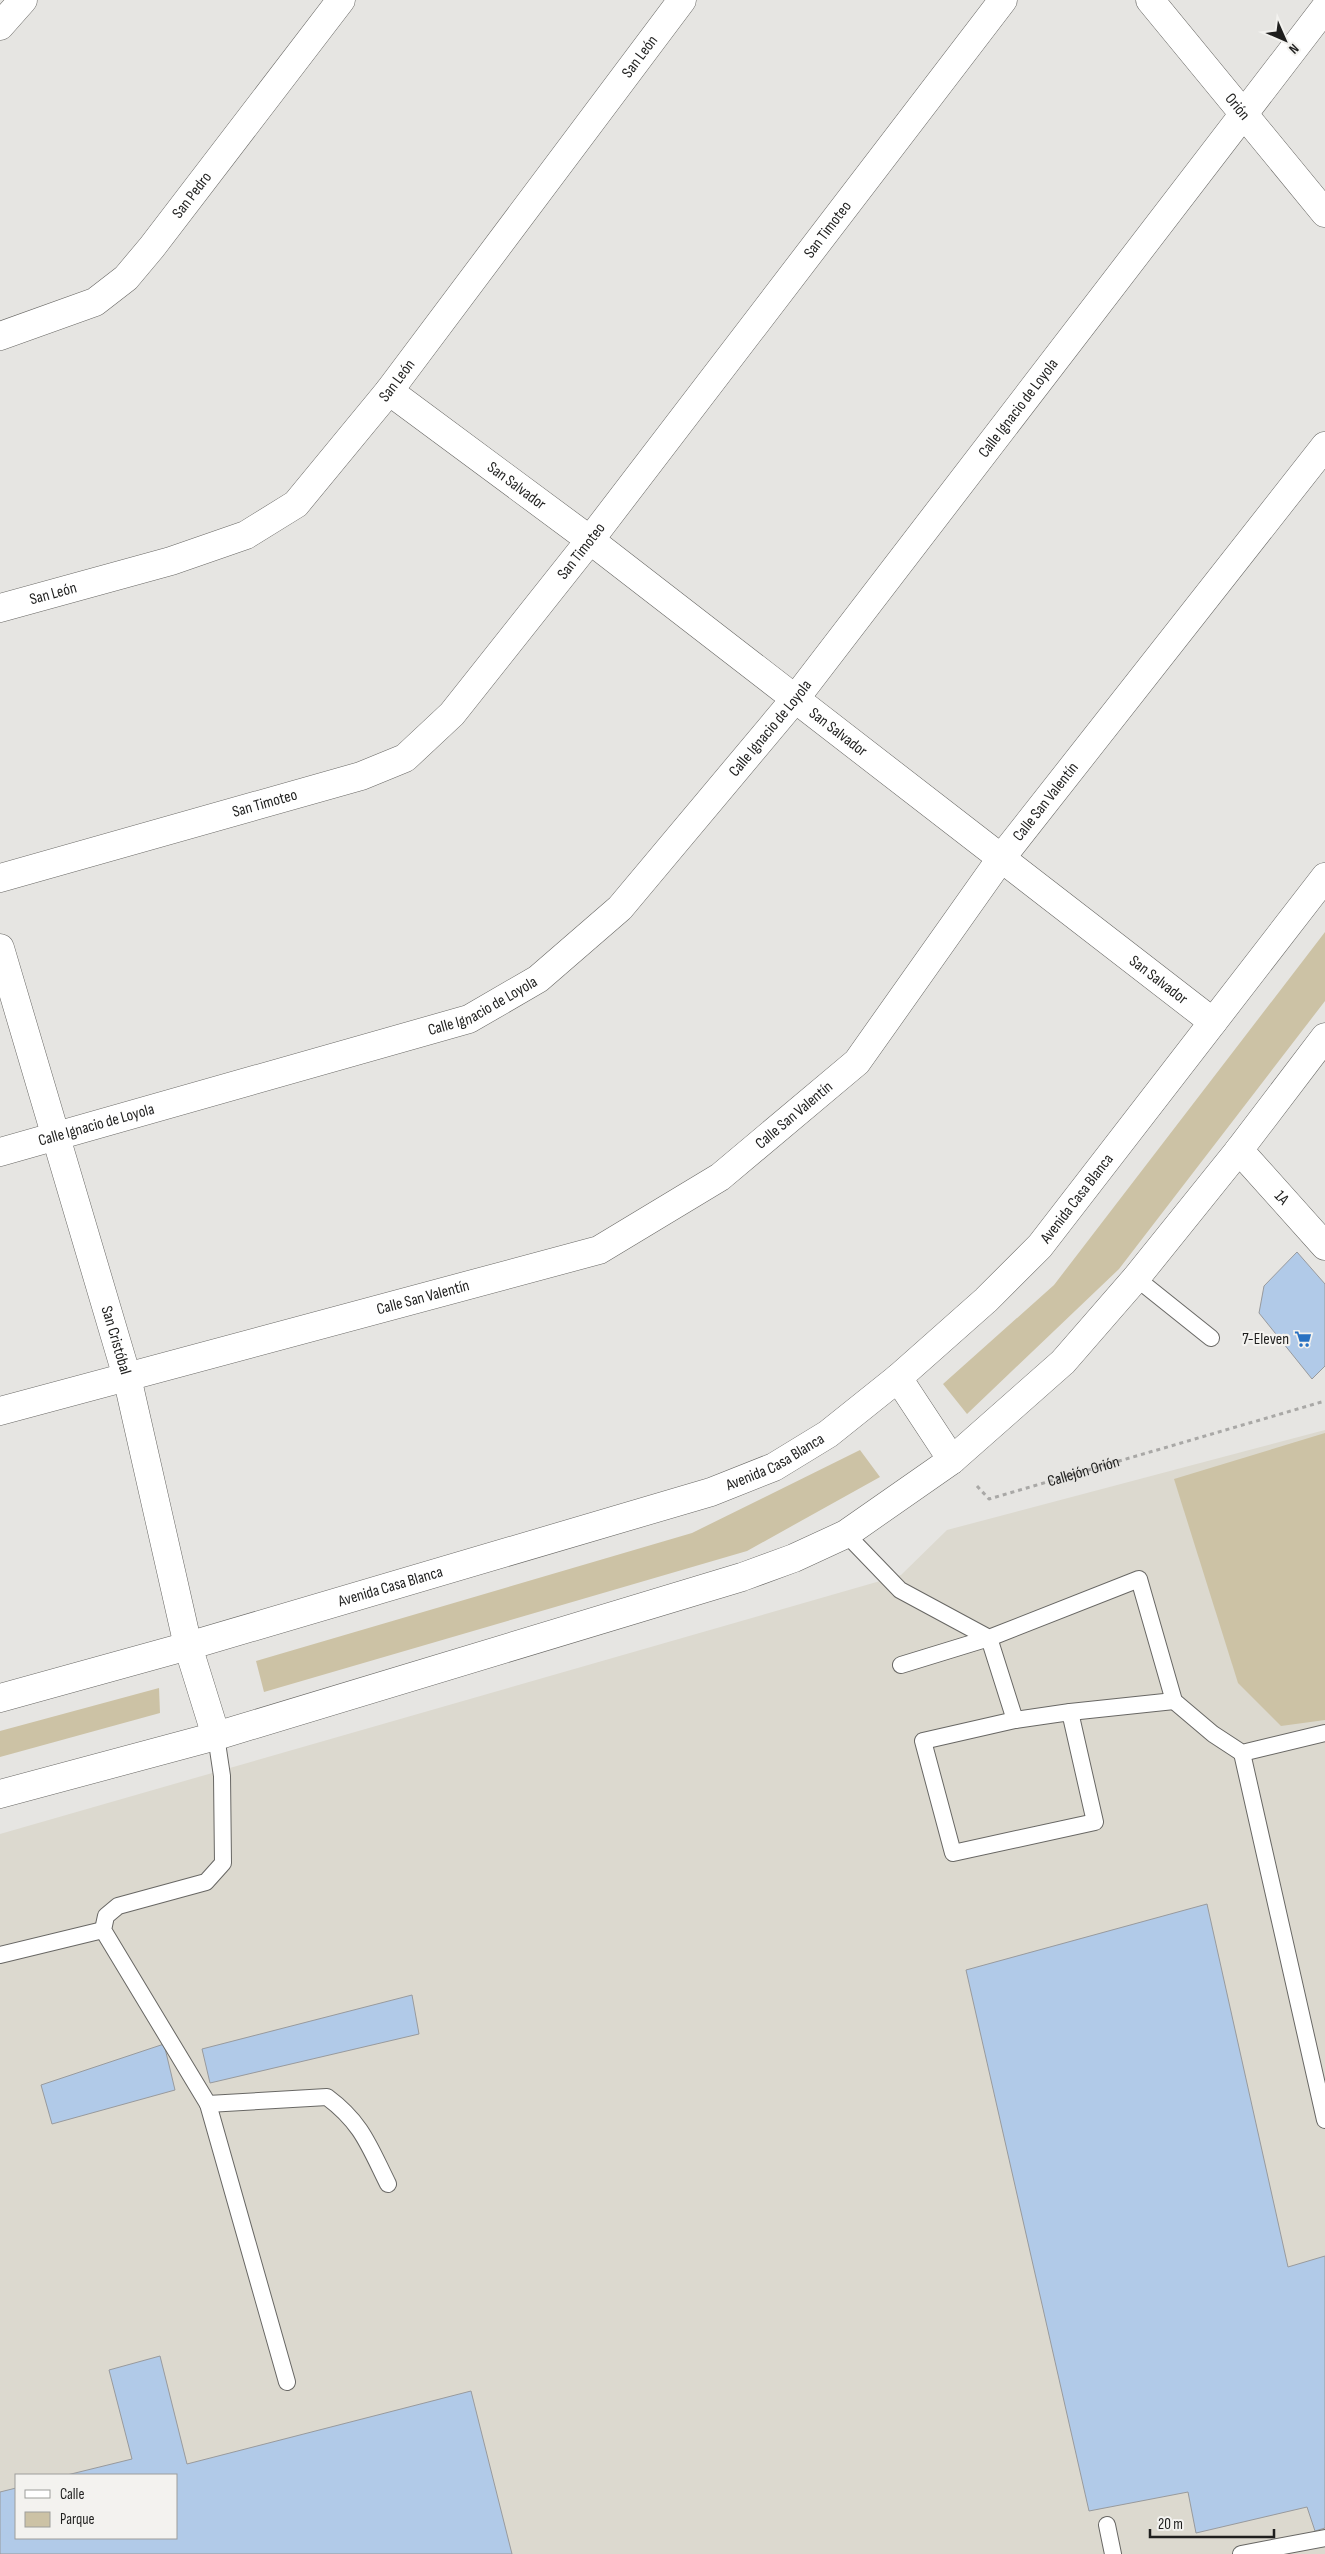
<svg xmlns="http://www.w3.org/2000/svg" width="1325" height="2554" font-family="'Sofia Sans Condensed',sans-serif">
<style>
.built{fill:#dcd9cf;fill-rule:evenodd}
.green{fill:#ccc2a5}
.building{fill:#b1cae8;stroke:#989a9d}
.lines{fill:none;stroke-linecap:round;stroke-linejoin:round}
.service-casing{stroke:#686764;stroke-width:18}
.minor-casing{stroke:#686764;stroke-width:29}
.tertiary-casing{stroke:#686764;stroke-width:29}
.path{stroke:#a9a8a6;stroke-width:3;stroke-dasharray:4 4;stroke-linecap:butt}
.service{stroke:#fff;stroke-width:16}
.minor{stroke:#fff;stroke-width:28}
.tertiary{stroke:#fff;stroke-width:28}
.labels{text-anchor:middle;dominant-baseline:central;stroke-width:4.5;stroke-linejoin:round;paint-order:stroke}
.street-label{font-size:16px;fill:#1f1f1e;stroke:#f3f2ef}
.poi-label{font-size:16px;fill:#1f1f1e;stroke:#f3f2ef;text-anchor:end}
</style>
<rect width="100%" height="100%" fill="#e6e5e2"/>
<path class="built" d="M1325 1430V2554H0V1834L901 1575 947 1530ZM16 2475H176V2538H16Z"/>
<g class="green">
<path d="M1325 932V1001L1119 1269 967 1414 943 1384 1054 1285Z"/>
<path d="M1325 1433V1720L1281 1726 1238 1683 1174 1479Z"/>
<path d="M860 1450 880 1477 747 1551 264 1692 256 1661 692 1533Z"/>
<path d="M159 1688 160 1713 0 1757V1731Z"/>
</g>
<g class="building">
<path d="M1297 1252 1325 1284V1366L1312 1379 1259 1313 1264 1286Z"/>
<path d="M1207 1904 1288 2267 1325 2256V2528L1315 2531 1307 2507 1196 2533 1188 2492 1089 2511 966 1970Z"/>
<path d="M412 1995 419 2034 210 2083 202 2049Z"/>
<path d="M164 2044 175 2090 52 2124 41 2085Z"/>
<path d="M160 2356 187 2464 471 2391 512 2554H0V2492L16 2488V2538H176V2475H67L132 2459 109 2370Z"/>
</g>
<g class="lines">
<g class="service-casing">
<g id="service">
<path d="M1136 1278 1211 1338"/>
<path d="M846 1534 900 1590 989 1638 1139 1579 1174 1701 1213 1734 1242 1753 1325 1733"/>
<path d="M901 1665 989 1638 1015 1720"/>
<path d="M1070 1712 1095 1822 953 1853 923 1741 1015 1720Z"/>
<path d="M1070 1712 1174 1701"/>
<path d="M216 1736 222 1776 223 1863 206 1882 118 1906 106 1916 103 1930 208 2104 327 2097C362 2123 369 2146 388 2184"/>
<path d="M1242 1753 1325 2120"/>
<path d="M0 1955 103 1930"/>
<path d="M208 2104 287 2382"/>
<path d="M1107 2525 1113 2554"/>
<path d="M1241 2554 1325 2538"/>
</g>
</g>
<g class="minor-casing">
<g id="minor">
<path id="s2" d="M1150 0 1325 213"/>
<path d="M0 26 23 0"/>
<path id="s3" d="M0 336 95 302 126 278 152 247 341 0"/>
<path id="s4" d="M389 391 590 540 1213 1022"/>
<path id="s5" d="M0 608 171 561 246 535 296 504 389 391 682 0"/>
<path id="s6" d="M0 878 361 776 405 758 452 714 590 540 1003 0"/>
<path id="s7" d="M0 948 127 1377 188 1646 216 1736"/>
<path id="s8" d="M1239 1150 1325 1246"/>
<path id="s9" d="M0 1152 469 1019 538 979 620 908 795 699 1325 8"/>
<path d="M898 1378 952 1460"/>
<path id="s10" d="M0 1411 599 1250 720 1177 857 1062 1002 857 1325 446"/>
</g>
</g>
<g class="tertiary-casing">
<g id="tertiary">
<path id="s11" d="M0 1698 188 1646 711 1492 774 1467 828 1434 898 1378 986 1300 1040 1246 1325 877"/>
<path d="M0 1794 216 1736 742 1577 794 1558 846 1534 952 1460 1063 1362 1136 1278 1239 1150 1325 1037"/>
</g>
</g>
<path class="path" id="s1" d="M977 1486 989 1499 1325 1401"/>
<use href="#service" class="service"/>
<use href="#minor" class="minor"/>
<use href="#tertiary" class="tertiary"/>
</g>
<defs>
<g id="supermarket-bare" transform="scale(1.35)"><path d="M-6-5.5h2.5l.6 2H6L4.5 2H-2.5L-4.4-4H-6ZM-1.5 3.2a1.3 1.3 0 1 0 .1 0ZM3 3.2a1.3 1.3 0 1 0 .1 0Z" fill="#2871c2" stroke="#f3f2ef" stroke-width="2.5" paint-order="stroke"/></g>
</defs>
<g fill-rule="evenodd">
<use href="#supermarket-bare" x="1303" y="1339"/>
</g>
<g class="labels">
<g class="street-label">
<text stroke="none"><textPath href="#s5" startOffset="880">San León</textPath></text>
<text stroke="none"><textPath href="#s2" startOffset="138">Orión</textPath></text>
<text stroke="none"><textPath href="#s3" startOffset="246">San Pedro</textPath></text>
<text stroke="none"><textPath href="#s6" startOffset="1100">San Timoteo</textPath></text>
<text stroke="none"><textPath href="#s5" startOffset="475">San León</textPath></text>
<text stroke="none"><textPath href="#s9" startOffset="1315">Calle Ignacio de Loyola</textPath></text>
<text stroke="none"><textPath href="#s4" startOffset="159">San Salvador</textPath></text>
<text stroke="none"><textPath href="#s6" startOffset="695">San Timoteo</textPath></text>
<text stroke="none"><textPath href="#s5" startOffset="55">San León</textPath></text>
<text stroke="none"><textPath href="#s9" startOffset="910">Calle Ignacio de Loyola</textPath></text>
<text stroke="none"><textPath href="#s4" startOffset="564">San Salvador</textPath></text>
<text stroke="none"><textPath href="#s10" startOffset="1262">Calle San Valentín</textPath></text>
<text stroke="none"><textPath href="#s6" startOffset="275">San Timoteo</textPath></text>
<text stroke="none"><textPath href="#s4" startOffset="969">San Salvador</textPath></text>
<text stroke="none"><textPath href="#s9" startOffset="505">Calle Ignacio de Loyola</textPath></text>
<text stroke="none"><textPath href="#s10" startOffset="858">Calle San Valentín</textPath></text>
<text stroke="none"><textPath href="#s9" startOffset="100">Calle Ignacio de Loyola</textPath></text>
<text stroke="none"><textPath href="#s11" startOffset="1215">Avenida Casa Blanca</textPath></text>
<text stroke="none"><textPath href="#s8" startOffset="64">1A</textPath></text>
<text stroke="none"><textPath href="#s10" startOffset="438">Calle San Valentín</textPath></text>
<text stroke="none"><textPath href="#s7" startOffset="409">San Cristóbal</textPath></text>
<text stroke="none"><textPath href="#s11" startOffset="811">Avenida Casa Blanca</textPath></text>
<text stroke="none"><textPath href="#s1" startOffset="116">Callejón Orión</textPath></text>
<text stroke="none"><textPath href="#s11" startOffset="406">Avenida Casa Blanca</textPath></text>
</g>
<g class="poi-label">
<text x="1289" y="1339">7-Eleven</text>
</g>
</g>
<rect x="15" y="2474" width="162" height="65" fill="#f3f2ef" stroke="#9e9e9b"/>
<rect x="25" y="2490" width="25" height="8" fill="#ffffff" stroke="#9e9e9b"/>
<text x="60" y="2499" font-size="15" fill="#1f1f1e">Calle</text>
<rect x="25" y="2512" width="25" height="15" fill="#ccc2a5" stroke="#9e9e9b"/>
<text x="60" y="2524" font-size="15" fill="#1f1f1e">Parque</text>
<g transform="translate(1285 40) rotate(135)" stroke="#f3f2ef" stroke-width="4" paint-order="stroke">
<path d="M0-4L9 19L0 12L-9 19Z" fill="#1f1f1e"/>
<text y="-8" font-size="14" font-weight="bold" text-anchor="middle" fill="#1f1f1e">N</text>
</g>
<path d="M1150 2529v8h124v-8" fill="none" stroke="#1f1f1e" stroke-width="2.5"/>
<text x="1158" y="2529" font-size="15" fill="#1f1f1e" stroke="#f3f2ef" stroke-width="4" paint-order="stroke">20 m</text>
</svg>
